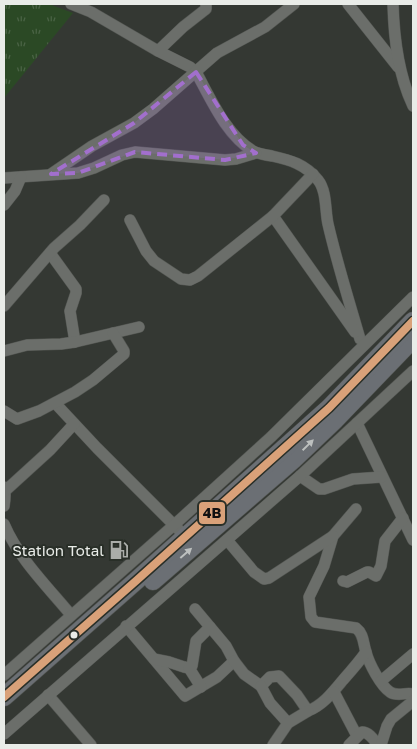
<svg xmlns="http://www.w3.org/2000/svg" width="417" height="749" font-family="'Golos Text',sans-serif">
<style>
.grass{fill:url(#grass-tufts)}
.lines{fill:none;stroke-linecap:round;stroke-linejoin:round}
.minor-casing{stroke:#525551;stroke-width:12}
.highway-casing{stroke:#525551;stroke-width:19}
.minor{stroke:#6b6e6a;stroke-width:11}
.highway{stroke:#6b6f74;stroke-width:18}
.bus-1-casing{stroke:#292f28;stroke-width:11}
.bus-1{stroke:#d9a179;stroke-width:8}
.oneway{fill:#bdc0bf}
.marked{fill:#a26fcd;fill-opacity:0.2;stroke:#a26fcd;stroke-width:4;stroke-dasharray:10 6;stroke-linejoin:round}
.bus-dot{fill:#e9ece8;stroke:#292f28;stroke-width:2}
.labels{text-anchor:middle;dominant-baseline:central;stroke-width:4;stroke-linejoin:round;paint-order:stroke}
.poi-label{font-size:15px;fill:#e9ece8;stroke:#292f28;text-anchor:end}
.line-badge{stroke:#292f28;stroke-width:2}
.pale-badge-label{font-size:14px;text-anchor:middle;font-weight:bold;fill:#111}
</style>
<defs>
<pattern id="grass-tufts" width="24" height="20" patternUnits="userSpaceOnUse" patternTransform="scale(1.25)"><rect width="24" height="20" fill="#2b4925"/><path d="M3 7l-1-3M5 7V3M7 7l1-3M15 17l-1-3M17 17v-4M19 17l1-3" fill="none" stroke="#4a6345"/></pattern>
</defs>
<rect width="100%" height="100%" fill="#343833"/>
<path class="grass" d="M4 4H49L73 13 4 98Z"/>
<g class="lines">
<g class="minor-casing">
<g id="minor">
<path d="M71 4 91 12 158 51 190 67 196 72C211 99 226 135 253 151 259 154 266 155 272 156 290 160 305 164 318 180 327 191 325 211 328 224 337 263 349 301 360 339"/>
<path d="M348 4 398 67"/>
<path d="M393 4C394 39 398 74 413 106"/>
<path d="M158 51 183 27 206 9V4"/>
<path d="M51 174 92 146 134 123 153 109 217 53 265 27 294 4"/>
<path d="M4 178 78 173 94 168 122 155 135 152 225 160 236 159 256 153"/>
<path d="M4 205 15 191 21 177"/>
<path d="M273 216 355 332"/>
<path d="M130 220 146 251 154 261 181 279 190 280 198 276 273 216 313 174"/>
<path d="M50 253 76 289V293L70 311 75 342"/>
<path d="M4 306 54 248 80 225 104 200"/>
<path d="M4 351 27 345 61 344 75 342 139 327"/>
<path d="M55 403 97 448 179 530"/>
<path d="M4 411 17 419 39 411 75 392 93 380 124 354V351L113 333"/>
<path d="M357 423 413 540"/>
<path d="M300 476 319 489H324L353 479 382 477"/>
<path d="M4 487C6 493 5 500 4 506"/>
<path d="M5 491 50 450 74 424"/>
<path d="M356 509 333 536 324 566 309 597 311 617 315 622 356 628C364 634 363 643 366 652 369 664 381 686 390 692 397 697 406 692 413 694"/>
<path d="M4 524C19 559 47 586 71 615"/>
<path d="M227 540 254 572 264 579 269 578 333 536"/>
<path d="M343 581 347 582 367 572H369L376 576 381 566 385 541 403 518"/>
<path d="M126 626 185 696 217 677 234 661 226 646 195 609"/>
<path d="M154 659 169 662 184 667 189 668"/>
<path d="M234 661 244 674 261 686 270 677 279 676 297 695 308 711C323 705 333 692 343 680 351 671 359 662 366 652"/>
<path d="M4 675 174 525 271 437 413 297"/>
<path d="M381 681 413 654"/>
<path d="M261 686 270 703 288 723"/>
<path d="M201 687 189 668 192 666 196 641 210 627"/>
<path d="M334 692 357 736"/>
<path d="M48 695 91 745"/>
<path d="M4 734 300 476 413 371"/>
<path d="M273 745 288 723 308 711"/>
<path d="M349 745 362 732C369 732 374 740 378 745"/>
<path d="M381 745 387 726 391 719 413 701"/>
</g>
</g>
<g class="highway-casing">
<g id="highway">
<path d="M153 581 293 460 335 420 413 339"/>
<path d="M4 697 137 580 329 408 413 321"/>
</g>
</g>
<use href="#minor" class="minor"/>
<use href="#highway" class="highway"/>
<g class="bus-1-casing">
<path id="bus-1" d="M4 697 137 580 329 408 413 321"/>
</g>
<use href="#bus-1" class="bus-1"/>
</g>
<defs><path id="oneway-solid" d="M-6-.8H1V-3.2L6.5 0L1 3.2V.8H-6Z" transform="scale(1.25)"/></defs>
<g class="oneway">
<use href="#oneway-solid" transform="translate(308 445) rotate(-44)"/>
<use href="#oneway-solid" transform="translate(186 553) rotate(-41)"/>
</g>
<path class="marked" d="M196 72 243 145 256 153 225 160 135 152 78 173 51 174 134 123Z"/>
<defs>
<g id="fuel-bare" transform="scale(1.5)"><path d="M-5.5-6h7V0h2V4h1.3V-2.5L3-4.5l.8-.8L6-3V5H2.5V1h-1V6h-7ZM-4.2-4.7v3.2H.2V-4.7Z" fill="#aaada9" stroke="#292f28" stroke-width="2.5" paint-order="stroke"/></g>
</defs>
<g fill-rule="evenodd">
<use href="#fuel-bare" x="119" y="550"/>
</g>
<circle class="bus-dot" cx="74" cy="635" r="4.5"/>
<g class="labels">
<g class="poi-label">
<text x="104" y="550">Station Total</text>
</g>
</g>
<rect class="line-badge" x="198" y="501" width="28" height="24" rx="5" fill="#d9a179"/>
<g class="pale-badge-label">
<text x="212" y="518">4B</text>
</g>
<rect width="417" height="749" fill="none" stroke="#e9ece8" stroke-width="10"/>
</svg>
